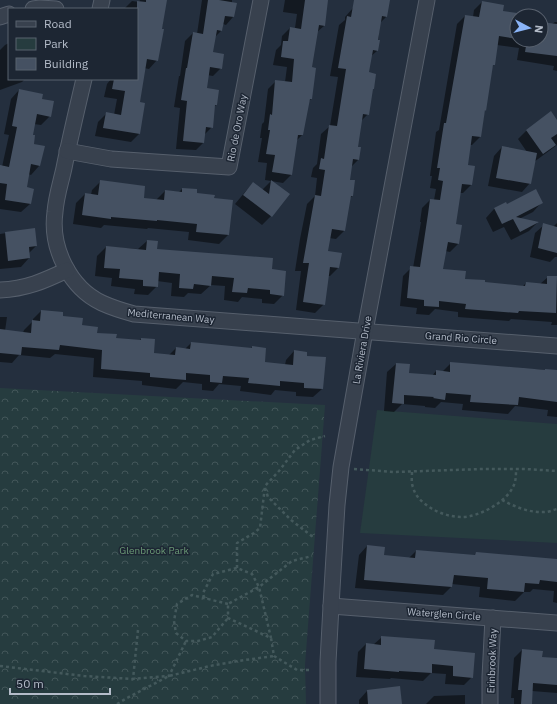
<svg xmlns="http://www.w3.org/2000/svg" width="557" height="704" font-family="'IBM Plex Sans',sans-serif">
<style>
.green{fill:#263c3f}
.forest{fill:url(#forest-crowns)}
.shadow{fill:#0007}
.building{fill:#455162}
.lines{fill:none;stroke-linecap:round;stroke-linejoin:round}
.minor-casing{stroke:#565f6c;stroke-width:17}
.path{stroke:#44595c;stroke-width:2.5;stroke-dasharray:3 3;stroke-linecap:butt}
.minor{stroke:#38414e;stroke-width:15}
.labels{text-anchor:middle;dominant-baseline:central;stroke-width:3;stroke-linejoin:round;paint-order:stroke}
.street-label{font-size:10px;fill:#b4bcc9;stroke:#1d2633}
.park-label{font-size:10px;fill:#6b9a76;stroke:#1d2633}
</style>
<defs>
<pattern id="forest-crowns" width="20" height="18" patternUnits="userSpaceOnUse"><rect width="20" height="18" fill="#263c3f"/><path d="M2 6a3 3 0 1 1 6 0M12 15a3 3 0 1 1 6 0" fill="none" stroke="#435659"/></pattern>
</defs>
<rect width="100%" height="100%" fill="#242f3e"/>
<path class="green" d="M377 410 557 424V543L360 533Z"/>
<path class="forest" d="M0 388 325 405 305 665 306 704H0Z"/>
<g class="shadow">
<path d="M140 0H166L157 60 149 69 144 68 139 103V134L131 142 95 136 98 122 106 114 114 115 117 99 104 97 107 84 111 79H137V9H124L132 1 139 2Z"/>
<path d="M202 0H232V3L236 4 233 17 226 25 223 24 222 30 214 38 212 53 221 68 213 76 207 75 205 89 216 105 214 107 212 127 204 135 203 143 196 150 176 149 180 108 174 107 179 76H180L185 41 193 33 197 34Z"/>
<path d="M285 0H327L324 26 317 32 311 68 315 69 311 99 308 102 302 135 296 141 291 175 283 183 265 180 267 163 258 162 262 138H260L262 124 264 122 268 89 276 81 285 82 287 67 273 65 276 50 281 45 282 36 290 28H295L297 14 283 12Z"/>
<path d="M360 0H389L386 17 380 23 377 51 370 57 368 73V114L361 121 357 148H360L358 160 351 167 349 180 352 196 349 199 344 231 336 239 329 238 327 252 338 268 330 276H328L324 304 315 313 296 310 301 271H295L300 239 307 204 315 196 317 178 311 177 313 168 317 164 321 134 330 126 338 77 330 76 339 25 345 20V17L353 8Z"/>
<path d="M482 2 502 12 529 16H517V40H541V23L552 24 555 22H557V71L553 70 554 66 517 60 519 48 497 45 494 64 492 67 480 137 472 145H470L467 166 471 185 463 193H459L455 225 458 244 450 252 445 251 442 270 464 280 484 283 523 286 526 283 540 284 548 277H557V325H551L552 322 511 319 509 321 458 317V312L435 309 429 315 416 314 417 308 400 306 403 276 411 268H413L421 222H420L422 208 430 200H434L436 189 430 188 432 176H430L436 132 439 130 457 24 465 16 473 17 474 10Z"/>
<path d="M9 43V79H25L22 82 0 90V50L5 45Z"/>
<path d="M19 90 50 116 41 125 34 124 32 136 33 144 43 147 39 166 31 175 28 174 26 188 30 204 21 212 0 209V167H2L9 135 4 134 11 99Z"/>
<path d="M551 112 557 121V145L534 162 530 183 522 192 488 186 494 156 502 147 527 152 518 139 526 131Z"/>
<path d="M101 181 142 199 156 200 165 191 179 192 182 189 196 194 213 199 228 235 219 244 188 240 189 232 148 228 147 229 104 225 101 228 73 224 76 203 85 194 91 195 92 190Z"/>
<path d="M271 181 288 194 271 216 262 225 235 204 245 192 253 183 262 190Z"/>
<path d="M505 203 507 206 541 203 533 212 519 219 537 223 529 231 511 240 504 227 493 232 486 218 494 209Z"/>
<path d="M557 223V257H555L550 262 530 257 535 233 544 225 553 227Z"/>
<path d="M34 229 36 246 29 253V258L21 267 0 269V234Z"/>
<path d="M147 241 156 250 271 270 283 295 274 304 262 303V299L242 297 238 302 224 300 225 286 211 285 201 294 188 293 184 297 171 296 172 283 157 281V286L148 295 134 294 135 289 111 286 112 278 95 276 97 256 106 247 138 249Z"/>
<path d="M41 311 61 317 96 333 115 339 139 341 141 339 153 354 169 355 176 348 185 349 191 343 251 349 252 347 264 363 285 365 286 360 294 351 306 357 322 389 313 397 296 396V392L275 390 271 395 240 391 241 386 219 384 213 391 202 390V384L183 382 176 389 142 385V381L93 377 94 358 55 354 50 358 19 355 12 363 0 362V317H7L5 331 23 333 24 330 33 321V319Z"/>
<path d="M451 363 557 371V417L547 416 548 410 515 406 508 414 462 410 463 404 441 402 435 408 425 407V406L402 404 394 412 384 411 387 372 396 364 409 365 408 374 432 376 436 371 442 372Z"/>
<path d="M367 546 383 556 408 559 416 551 474 556 476 553 557 560V603L553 602 554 591 533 589 530 592H524L515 601 479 597 480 587 452 584V586L443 595 355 588 359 555Z"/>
<path d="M382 637 433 650 472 677 464 685 445 684 446 674 431 673 423 681 391 678 390 679 356 677 358 652 366 644 373 645Z"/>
<path d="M522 650 541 658 557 659V693L532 691 531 704H514V698H511L514 658Z"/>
<path d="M367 691 401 704H359V700Z"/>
<path d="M465 695V704H426L434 696Z"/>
</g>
<g class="building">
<path d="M146 0H167L162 29H164L158 61 147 59 140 102 145 103 140 134 103 128 106 112 121 115 125 91 112 89 114 79H137V1L146 2Z"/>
<path d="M208 0H219L237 3 234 17 225 16 222 31 217 30 213 52 224 54 222 69 210 67 207 88 219 90 217 105H215L213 128 206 127 204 143 183 141 187 101 181 100 186 68H187L193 32 203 34Z"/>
<path d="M305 0H328L325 26 319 25 312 67 316 68 312 99H310L303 135H298L292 175 272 172 275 155 266 154 270 130H268L270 114 272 115 275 80 292 82 294 59 281 57 283 41H288L290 27 301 29Z"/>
<path d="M354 0H390L387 17 382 16 378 40H380L378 51 373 50 369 72 376 74 374 89H373L369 115 363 114 358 147H361L359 160 353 159 350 180H355L353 196H351L345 231 332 229 328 251 342 253 339 268 330 267 325 305 303 302 309 263H303L315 195 321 196 325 170 319 169 321 158 324 159 329 125 337 126 346 69 338 68 347 16 351 17Z"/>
<path d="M482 1 504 5 503 11 517 13V39L499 36 495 65H493L486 111 485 110 481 137 472 136 468 165 475 166 472 185 462 184 456 224 462 225 459 244 448 242 443 269 466 271 465 279 485 280V282L525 286 526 282 547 284V276H557L556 313 519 311 518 313 465 309 466 304 439 301V307L424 306V300L407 298 410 266 420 267 428 214 430 199 440 200 443 181 438 180 440 168H437L444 123H446L465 15 479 17Z"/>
<path d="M541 22 557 24V56L525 52 527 40H541Z"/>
<path d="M19 89 43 94 42 99 54 101 51 117 37 114 33 135H35L34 144 45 146 40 166 31 164 27 187 34 189 31 204 5 200 7 184 0 183V165L9 167 17 127 12 126Z"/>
<path d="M551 111 557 120V134L551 138 556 145 543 154 526 130Z"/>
<path d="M502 146 537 153 531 184 496 178Z"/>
<path d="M100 180 145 186 144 198 164 200 165 190 182 192V188L197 189V193L215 195 214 198 233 200 229 235 196 232 197 224 157 220V221L111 217V219L82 215 85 193 98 195Z"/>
<path d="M271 180 290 194 272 217 243 195 253 182 269 194Z"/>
<path d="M536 189 543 203 516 217 539 222 520 232 513 219 502 224 494 208 506 202 507 204Z"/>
<path d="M543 223 557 227V253L538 248Z"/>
<path d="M35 228 37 246 29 247 30 258 8 261 5 232Z"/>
<path d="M147 240 158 241 157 249 273 258 272 269 286 271 284 296 270 294V290L248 288 247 293 232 292 234 278 212 276 211 286 194 284 193 289 179 288 180 274 159 272 158 287 143 286V280L119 278 120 269 104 268 106 246 146 250Z"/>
<path d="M41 310 63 312V316L83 318 82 325 98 327 97 333 117 334 116 338 141 340V338L155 339 154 353 175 355 176 347 190 349 191 342 252 348V346L266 348 265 362 293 365 294 350 307 352V356L326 357 323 389 304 388V383L280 381V386L248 383 249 378 223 376 222 383 210 382V375L186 373V380L150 377V373L101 369 102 350 60 345 59 350 22 347 21 355 0 353V329L31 333 32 320 40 321Z"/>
<path d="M450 362 523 368H524L545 370V369L557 370V402L519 397 518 405 470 402 471 395 446 393 445 400 433 398 434 397 404 395V404L392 403 396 363 410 364 409 373 436 375V370L450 372Z"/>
<path d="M367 545 385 547 384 555 415 558 416 550 475 555 476 552 557 559V582L540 580 539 584 525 583 524 592 487 589 488 578 454 575 452 587 364 580Z"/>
<path d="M381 636 435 640 434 649 475 653 473 678 453 676V666L432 664V673L399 671V672L364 669 366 643 381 645Z"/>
<path d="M522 649 543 651 542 657 557 658V685L533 683 532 704H521L522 690H518Z"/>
<path d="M400 686 402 704H368L367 690Z"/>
</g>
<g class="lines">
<g class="minor-casing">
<g id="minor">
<path d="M33 9 40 8 56 9"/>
<path d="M100 9 102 0"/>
<path d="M0 17 9 14"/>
<path d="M84 79C77 109 70 138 64 168 61 182 56 197 55 212 50 248 70 288 102 303 113 308 123 311 134 314L557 346"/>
<path d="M67 151 111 159 229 167 261 0"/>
<path d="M0 290C26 289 44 281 67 270"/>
<path d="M331 606 557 623"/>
<path d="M328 704V662L331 606 337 505 341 467 365 331 427 0"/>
<path d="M490 704V677L493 618"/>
</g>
</g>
<g class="path">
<path d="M354 469 394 472 483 469H525L557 471"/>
<path d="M412 472C412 477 411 483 413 487 415 495 419 499 425 504 435 512 449 517 462 517 479 517 506 502 513 487 516 481 516 476 516 469"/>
<path d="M265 488 268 497 291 520 313 537"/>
<path d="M502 500C515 507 530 513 545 512 549 512 553 510 557 509"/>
<path d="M237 568V543L254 533 260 528 265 486 279 471 295 450 310 440 325 436"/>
<path d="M204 598 203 593 213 574 237 568 252 574 259 587 271 638"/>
<path d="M228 604 192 595 177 604 174 621 176 633 186 641H198L212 637 228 618"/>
<path d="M138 630 133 679 169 676 186 641"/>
<path d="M0 666 84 676 133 679"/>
<path d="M309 670H297L274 656 271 638 228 618V604L259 587 292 561 312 556"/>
<path d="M117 704 127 698 169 676 210 666 238 661 274 656"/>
</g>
<use href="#minor" class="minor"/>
</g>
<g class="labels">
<g class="street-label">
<text transform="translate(237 128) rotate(-79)">Rio de Oro Way</text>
<text transform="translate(171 316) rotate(5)">Mediterranean Way</text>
<text transform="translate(461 338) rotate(4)">Grand Rio Circle</text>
<text transform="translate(362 350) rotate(-80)">La Riviera Drive</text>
<text transform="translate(444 614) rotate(4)">Waterglen Circle</text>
<text transform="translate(492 661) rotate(-88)">Erinbrook Way</text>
</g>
<g class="park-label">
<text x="154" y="550">Glenbrook Park</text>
</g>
</g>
<rect x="8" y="8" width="130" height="72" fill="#1d2633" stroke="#59626f"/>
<rect x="16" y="21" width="20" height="6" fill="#38414e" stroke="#59626f"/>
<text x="44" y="28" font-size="12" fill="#b4bcc9">Road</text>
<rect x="16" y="38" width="20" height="12" fill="#263c3f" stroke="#59626f"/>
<text x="44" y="48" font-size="12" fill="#b4bcc9">Park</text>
<rect x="16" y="58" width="20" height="12" fill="#455162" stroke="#59626f"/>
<text x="44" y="68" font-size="12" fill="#b4bcc9">Building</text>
<g transform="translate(529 28) rotate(97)"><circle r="19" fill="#1d2633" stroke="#59626f"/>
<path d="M0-3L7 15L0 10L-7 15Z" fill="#8ab4f8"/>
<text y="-6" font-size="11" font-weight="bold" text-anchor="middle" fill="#b4bcc9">N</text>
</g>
<path d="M10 688v6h100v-6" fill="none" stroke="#b4bcc9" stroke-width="2"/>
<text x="16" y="688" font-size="12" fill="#b4bcc9" stroke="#1d2633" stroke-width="3" paint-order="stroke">50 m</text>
</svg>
